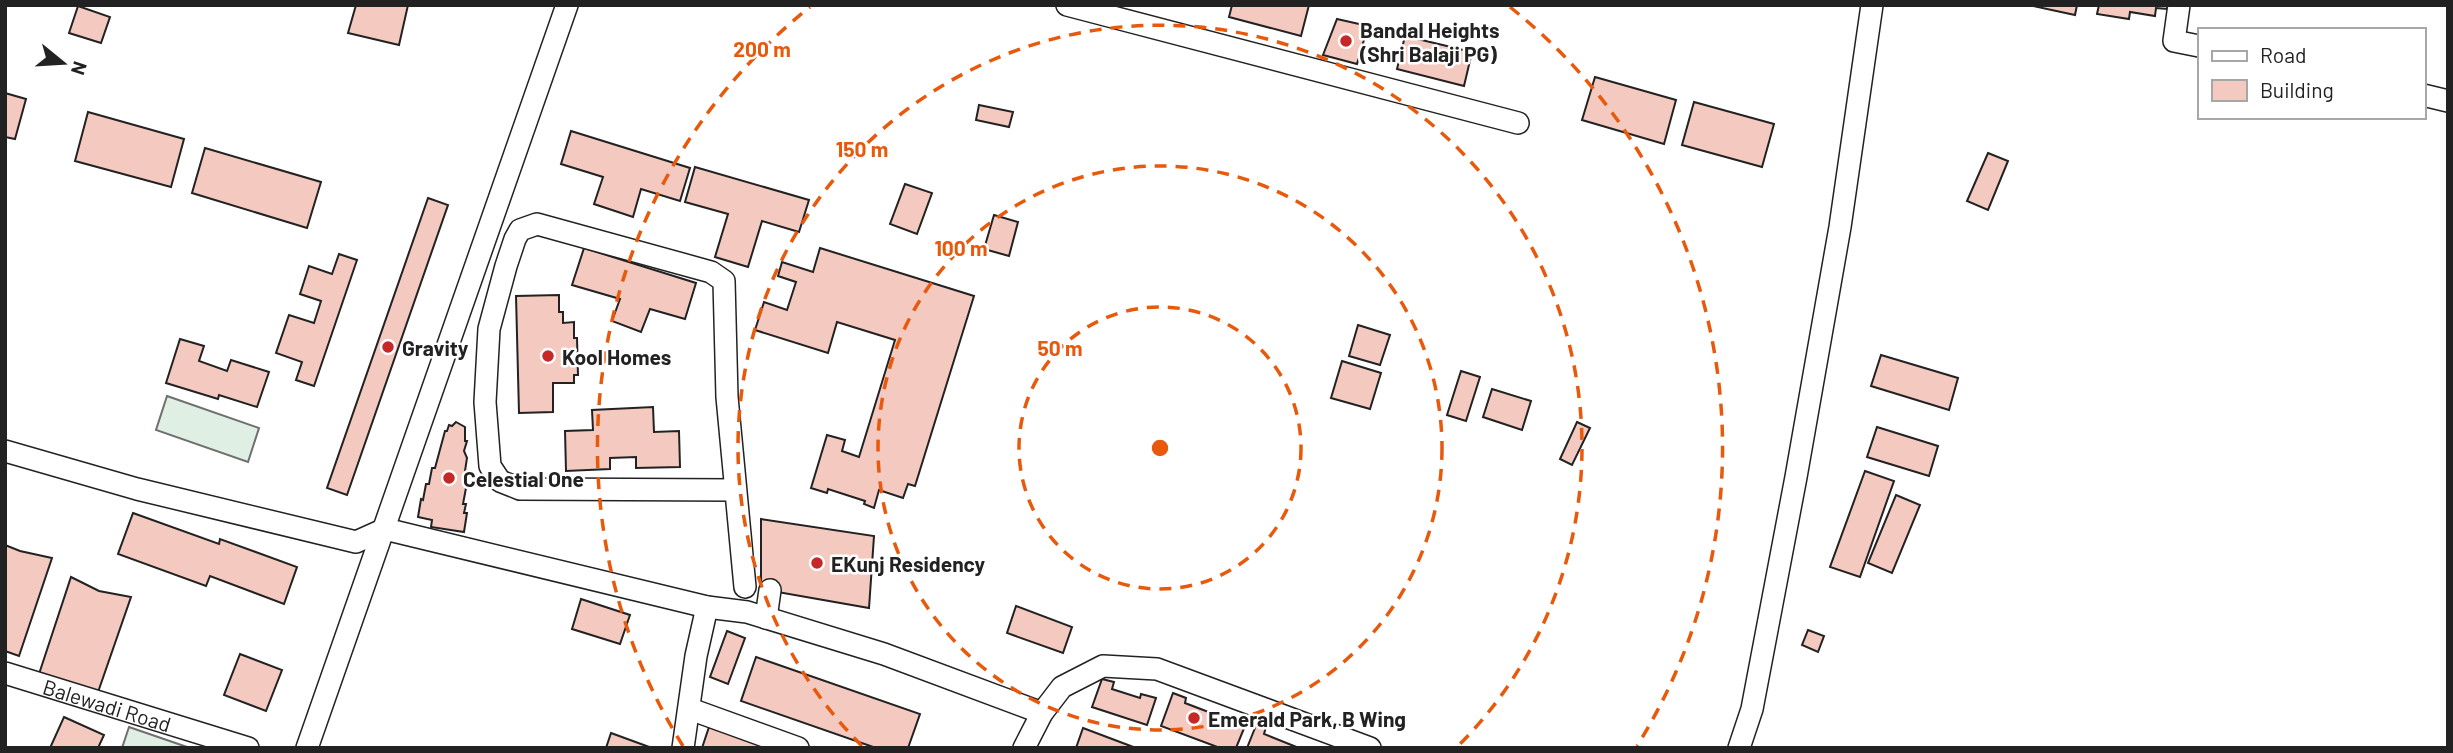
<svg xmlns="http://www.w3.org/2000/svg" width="2453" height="753" font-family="Barlow,sans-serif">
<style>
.green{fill:#e0efe3;stroke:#6f6f6f;stroke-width:2}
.building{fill:#f3c9c0;stroke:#222;stroke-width:2}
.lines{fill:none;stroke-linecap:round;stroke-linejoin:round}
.minor-casing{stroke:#222;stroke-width:24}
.minor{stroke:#fff;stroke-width:21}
.ring{fill:none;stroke:#e8590c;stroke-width:3.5;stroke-dasharray:12 9}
.poi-dot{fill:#c62828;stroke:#fff;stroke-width:2.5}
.labels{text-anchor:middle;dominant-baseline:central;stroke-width:5;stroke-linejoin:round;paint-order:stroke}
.poi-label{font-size:21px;font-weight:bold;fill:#222;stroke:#fff;text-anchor:start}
.street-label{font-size:21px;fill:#222;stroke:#fff}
.centre{fill:#e8590c;stroke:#fff;stroke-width:3.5}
.ring-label{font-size:21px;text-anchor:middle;font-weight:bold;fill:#e8590c;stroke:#fff;stroke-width:5;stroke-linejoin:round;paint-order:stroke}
</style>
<rect width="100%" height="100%" fill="#fff"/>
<g class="green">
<path d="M167 396 259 428 248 462 156 430Z"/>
<path d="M129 727 190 748H122Z"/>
</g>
<g class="building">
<path d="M356 5H408L399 45 348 33Z"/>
<path d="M1232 5H1309L1301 36 1229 17Z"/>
<path d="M2028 5H2077L2075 15Z"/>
<path d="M2099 5H2168L2167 9 2156 8 2155 16 2130 12 2129 19 2097 14Z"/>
<path d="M78 6 110 17 101 43 69 33Z"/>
<path d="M1337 19 1368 26 1357 64 1323 55Z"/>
<path d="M1405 36 1472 52 1464 86 1397 69Z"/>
<path d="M1595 77 1676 100 1664 144 1582 120Z"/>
<path d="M5 93 26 99 15 139 5 137Z"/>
<path d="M1694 102 1774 124 1762 167 1682 145Z"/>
<path d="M979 105 1013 112 1009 127 976 120Z"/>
<path d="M88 112 184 139 171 187 75 161Z"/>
<path d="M571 131 690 168 680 201 641 189 633 217 594 204 603 177 561 164Z"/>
<path d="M205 148 321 182 307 228 192 193Z"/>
<path d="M1988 153 2008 161 1988 210 1967 201Z"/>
<path d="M695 167 809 200 799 232 762 221 748 267 715 257 728 214 685 202Z"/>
<path d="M905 184 932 193 917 234 890 224Z"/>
<path d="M428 198 448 205 347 495 327 488Z"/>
<path d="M994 215 1018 222 1009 256 984 249Z"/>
<path d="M584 248 696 283 685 319 650 309 641 332 612 321 620 299 572 285Z"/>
<path d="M820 248 974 296 915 486 908 484 903 498 879 490 874 508 864 504 865 501 828 489 827 493 811 488 827 435 845 440 842 451 859 457 895 340 837 322 828 353 755 330 764 302 787 310 796 282 778 276 782 262 813 272Z"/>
<path d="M339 254 357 260 314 386 296 380 302 362 276 353 289 315 314 323 321 301 300 294 309 266 332 274Z"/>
<path d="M559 295V312H563V323L574 322V338H577L578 375H574V383H553V412L519 413 516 296Z"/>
<path d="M1358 325 1390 335 1380 365 1349 356Z"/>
<path d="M180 339 204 346 199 361 227 371 231 360 269 372 257 407 219 395 218 399 166 383Z"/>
<path d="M1881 355 1958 378 1949 410 1871 386Z"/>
<path d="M1342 361 1381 373 1370 409 1331 398Z"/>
<path d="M1461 371 1480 377 1466 421 1447 415Z"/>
<path d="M1492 389 1531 401 1522 430 1483 417Z"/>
<path d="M653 407 654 432 679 431 680 467 636 468V457L610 458V469L566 471 565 431 593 430 592 410Z"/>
<path d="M456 422 465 427V441H467L464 451 467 458 465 471 469 472 463 504H466L464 513H467L464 532 431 527 432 520 418 517 421 499 423 500 426 484H429L432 468H435L445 431H447L449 425 452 426Z"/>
<path d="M1577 422 1590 428 1572 465 1560 459Z"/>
<path d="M1877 427 1938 446 1929 476 1867 457Z"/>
<path d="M1865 471 1894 481 1860 577 1830 567Z"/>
<path d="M1896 495 1920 505 1892 573 1868 563Z"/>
<path d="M133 513 219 544 220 539 297 567 284 604 210 576 206 586 118 554Z"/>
<path d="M761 519 874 536 869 608 761 589Z"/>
<path d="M5 545 20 551 52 558 19 656 5 651Z"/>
<path d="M71 577 99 591 131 597 97 695 38 677Z"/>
<path d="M581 599 630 615 620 644 572 629Z"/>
<path d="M1016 606 1072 627 1063 653 1007 633Z"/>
<path d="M1808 630 1824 636 1818 652 1802 645Z"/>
<path d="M727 631 745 638 728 684 710 677Z"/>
<path d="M240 654 282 670 266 711 224 695Z"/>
<path d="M756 657 920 714 908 748H876L741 701Z"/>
<path d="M1102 679 1114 682 1112 689 1140 698 1141 694 1156 698 1147 725 1092 707Z"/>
<path d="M1173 693 1186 698 1185 703 1232 721 1234 716 1247 721 1236 748H1220L1161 726Z"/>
<path d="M64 717 104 735 98 748H50Z"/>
<path d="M1257 723 1266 727 1264 734 1299 748H1247Z"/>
<path d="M709 727 769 748H702Z"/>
<path d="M1083 728 1136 748H1076Z"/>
<path d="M611 733 652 748H606Z"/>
</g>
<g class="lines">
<g class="minor-casing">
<g id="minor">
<path d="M1067 5 1518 123"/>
<path d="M2179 5 2174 41 2199 46"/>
<path d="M2423 95 2448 101"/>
<path d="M5 451 137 489 356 542 385 529 707 607 747 612 884 654 1042 713"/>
<path d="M735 490 520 489 500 481 490 466 485 402 489 329 506 266 515 239 520 230 537 224 711 272 724 281 727 397 745 587"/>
<path d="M766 618 770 590"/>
<path id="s1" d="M5 673 248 748"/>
<path d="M690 709 798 748"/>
<path d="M307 748 567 5"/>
<path d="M683 748 696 656 707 607"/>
<path d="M1024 748 1042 713 1062 687 1103 666 1157 669 1370 748"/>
<path d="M1739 748 1752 709 1796 477 1840 227 1872 5"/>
</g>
</g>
<use href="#minor" class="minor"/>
</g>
<g class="ring">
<circle cx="1160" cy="448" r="141"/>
<circle cx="1160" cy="448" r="282"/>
<path d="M862 746A422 422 0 1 1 1458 746"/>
<path d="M683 746A563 563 0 0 1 810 7M1510 7A563 563 0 0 1 1637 746"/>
</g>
<g class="poi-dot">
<circle cx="1346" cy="41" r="7"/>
<circle cx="388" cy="347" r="7"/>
<circle cx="548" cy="356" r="7"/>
<circle cx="449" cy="478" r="7"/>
<circle cx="817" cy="563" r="7"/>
<circle cx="1194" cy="718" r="7"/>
</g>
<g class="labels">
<g class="poi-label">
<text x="1360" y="29">Bandal Heights<tspan x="1360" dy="24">(Shri Balaji PG)</tspan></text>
<text x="402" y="347">Gravity</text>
<text x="562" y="356">Kool Homes</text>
<text x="463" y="478">Celestial One</text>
<text x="831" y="563">EKunj Residency</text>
<text x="1208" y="718">Emerald Park, B Wing</text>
</g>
<g class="street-label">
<text stroke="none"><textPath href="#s1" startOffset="107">Balewadi Road</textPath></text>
</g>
</g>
<circle cx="1160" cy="448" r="10" class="centre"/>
<g class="ring-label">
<text x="762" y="57">200 m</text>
<text x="862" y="157">150 m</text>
<text x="961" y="256">100 m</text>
<text x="1060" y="356">50 m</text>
</g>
<rect width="2453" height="753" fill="none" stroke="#222222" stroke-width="14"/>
<rect x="2198" y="28" width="228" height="91" fill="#ffffff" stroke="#a7a7a7" stroke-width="2"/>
<rect x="2212" y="51" width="35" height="10" fill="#ffffff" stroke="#a7a7a7" stroke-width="2"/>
<text x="2260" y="63" font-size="21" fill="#222222">Road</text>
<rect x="2212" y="80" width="35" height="21" fill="#f3c9c0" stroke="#a7a7a7" stroke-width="2"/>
<text x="2260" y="98" font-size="21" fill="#222222">Building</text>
<g transform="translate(63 63) rotate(108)" stroke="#ffffff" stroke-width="5" paint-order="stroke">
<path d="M0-5L12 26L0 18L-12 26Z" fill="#222222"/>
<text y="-10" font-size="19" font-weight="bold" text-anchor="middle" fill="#222222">N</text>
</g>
</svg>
